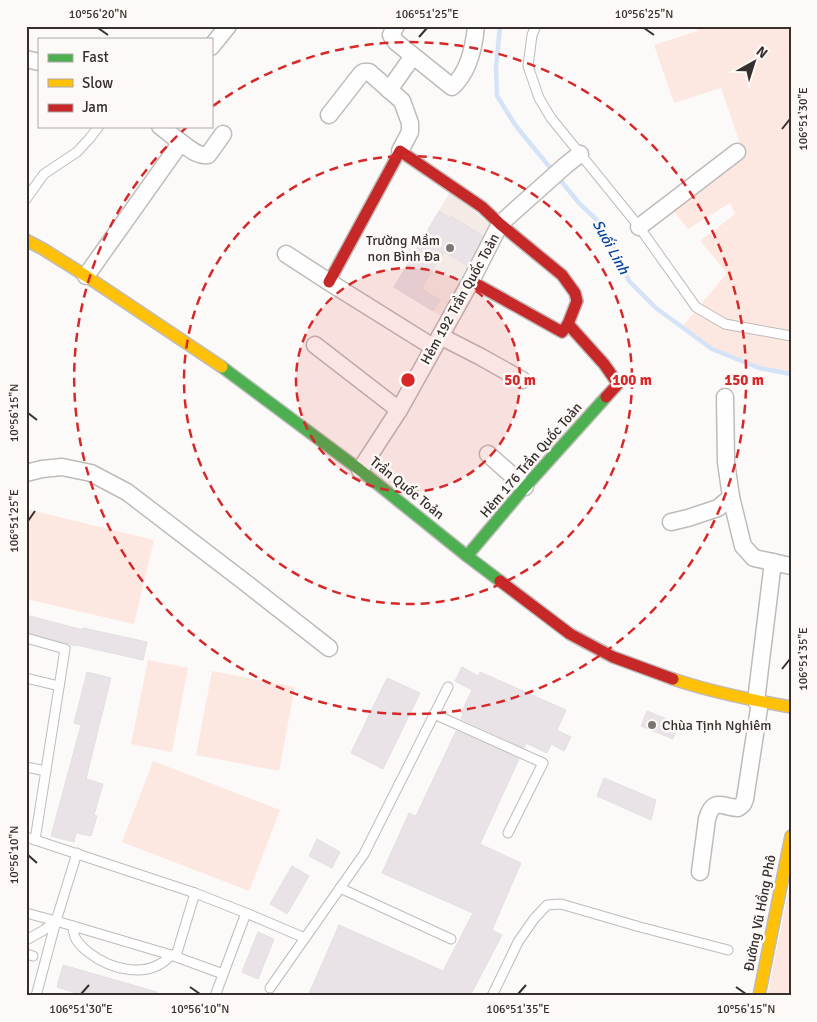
<svg xmlns="http://www.w3.org/2000/svg" width="817" height="1022" font-family="Signika,sans-serif">
<style>
.built{fill:#f5ebe6}
.green{fill:#fce8e0}
.lines{fill:none;stroke-linecap:round;stroke-linejoin:round}
.stream{stroke:#d5e3f9;stroke-width:4.5}
.building{fill:#e9e3e8;stroke:#e3e0e1}
.lane-casing{stroke:#bfbbb9;stroke-width:11}
.street-casing{stroke:#bfbbb9;stroke-width:19}
.fast-casing{stroke:#bfbbb9;stroke-width:14}
.slow-casing{stroke:#bfbbb9;stroke-width:14}
.jam-casing{stroke:#bfbbb9;stroke-width:14}
.lane{stroke:#fffefe;stroke-width:9}
.street{stroke:#fffefe;stroke-width:16}
.fast{stroke:#4caf50;stroke-width:11}
.slow{stroke:#ffc107;stroke-width:11}
.jam{stroke:#c62828;stroke-width:11}
.ticks{fill:none;stroke:#372f2d;stroke-width:2}
.ring{fill:none;stroke:#d62828;stroke-width:2.5;stroke-dasharray:9 6}
.poi-dot{fill:#7c7674;stroke:#fdf9f7;stroke-width:2}
.labels{text-anchor:middle;dominant-baseline:central;stroke-width:5;stroke-linejoin:round;paint-order:stroke}
.poi-label{font-size:14px;fill:#372f2d;stroke:#fdf9f7;text-anchor:end}
.street-label{font-size:14px;fill:#372f2d;stroke:#fdf9f7}
.water-label{font-size:15px;font-style:italic;fill:#03449d;stroke:#fdf9f7}
.centre{fill:#d62828;stroke:#fdf9f7;stroke-width:2.5}
.ring-label{font-size:15px;text-anchor:middle;font-weight:bold;fill:#d62828;stroke:#fdf9f7;stroke-width:5;stroke-linejoin:round;paint-order:stroke}
.neatline{fill:none;stroke:#372f2d;stroke-width:2}
.ticks-label{font-size:12px;text-anchor:middle;fill:#372f2d}
</style>
<rect width="100%" height="100%" fill="#fcfaf8"/>
<path class="built" d="M450 192 492 226 460 284 458 286 443 317 394 287Z"/>
<g class="green">
<path d="M696 26H791V374L759 368 712 349 682 327 727 273 700 241 735 214 730 203 688 229 672 209 742 149 721 88 674 103 654 45 697 31Z"/>
<path d="M26 509 154 540 134 624 26 599Z"/>
<path d="M148 660 188 668 172 752 131 744Z"/>
<path d="M212 671 295 687 279 771 196 755Z"/>
<path d="M153 761 280 810 249 891 122 842Z"/>
<path d="M791 879V996H767Z"/>
</g>
<g class="lines">
<path class="stream" d="M500 26 496 67 497 96 516 126 579 203 601 224 615 250 629 281 656 308 712 349 759 368 791 374"/>
</g>
<g class="building">
<path d="M439 211 449 218 451 216 483 236 468 266 444 252 421 289 440 300 433 311 394 287Z"/>
<path d="M26 615 83 630V628L147 642 143 660 76 645V646L26 632Z"/>
<path d="M462 667 478 676 480 672 566 710 557 730 571 737 564 751 551 744 547 753 526 743 524 748 461 719 463 714 461 713 472 690 455 681Z"/>
<path d="M87 672 111 678 86 779 103 784 94 815 97 816 91 836 76 833 74 842 51 836 81 725 74 723Z"/>
<path d="M387 678 420 693 383 769 351 753Z"/>
<path d="M647 711 679 724 673 739 641 726Z"/>
<path d="M456 731 519 759 480 844 521 863 492 930 502 935 470 996H308L339 925 443 971 473 913 382 873 409 813 416 816Z"/>
<path d="M604 778 656 800 651 820 597 796Z"/>
<path d="M317 839 340 852 332 868 309 856Z"/>
<path d="M292 866 309 876 287 914 270 904Z"/>
<path d="M258 932 274 939 258 979 242 972Z"/>
<path d="M63 965 157 992V996H86L57 987Z"/>
</g>
<g class="lines">
<g class="lane-casing">
<g id="lane">
<path d="M536 26 532 35 528 66 539 98 551 118 637 224 696 307 725 324 791 336"/>
<path d="M26 199 44 174 77 152 90 138 99 126"/>
<path d="M26 638 65 649 35 840"/>
<path d="M26 678 59 686"/>
<path d="M434 714 543 763 508 833"/>
<path d="M26 767 46 771"/>
<path d="M26 837 195 893 246 913 215 996"/>
<path d="M340 888 451 939"/>
<path d="M26 913 56 921 171 955 223 974"/>
<path d="M246 913 305 938 364 854 448 687"/>
<path d="M73 926C73 929 74 934 75 937 77 942 83 948 88 952 111 970 149 980 171 955"/>
<path d="M26 938 28 939 44 930 56 921"/>
<path d="M26 954 33 956"/>
<path d="M176 956 195 893"/>
<path d="M270 988 305 938"/>
<path d="M36 996 56 921 77 853"/>
<path d="M492 996 518 942 534 919 547 905 561 904 640 927 728 950"/>
</g>
</g>
<g class="street-casing">
<g id="street">
<path d="M396 26 391 35 396 42 452 87C469 72 474 48 476 26"/>
<path d="M211 47 228 26"/>
<path d="M26 59 39 62"/>
<path d="M389 90 413 56"/>
<path d="M329 115 361 74 364 72H369L402 101 410 123V132L400 151"/>
<path d="M179 141C188 147 197 157 208 155L223 134"/>
<path d="M639 227 737 152"/>
<path d="M286 254 329 282 433 347"/>
<path d="M86 276 179 145V141L160 126"/>
<path d="M440 336 481 357 522 380"/>
<path d="M315 345 399 410"/>
<path d="M725 397 726 462 731 497 743 546 754 558 791 566"/>
<path d="M488 454 525 487"/>
<path d="M360 470 399 410 471 281 500 224 566 165 580 154"/>
<path d="M26 473 42 469 62 467 91 473 127 492 242 580 329 648"/>
<path d="M671 522 688 518 718 508 731 497"/>
<path d="M756 701 773 562"/>
<path d="M700 872 707 819C713 797 722 807 738 808L743 804 745 799 760 702"/>
</g>
</g>
<g class="fast-casing">
<g id="fast">
<path d="M222 367 360 470 467 556 500 581"/>
<path d="M467 556 525 487 606 397"/>
</g>
</g>
<g class="slow-casing">
<g id="slow">
<path d="M26 240 43 249 86 276 222 367"/>
<path d="M673 679C711 692 751 700 791 707"/>
<path d="M759 996 791 836"/>
</g>
</g>
<g class="jam-casing">
<g id="jam">
<path d="M471 281 562 332 568 324 604 364 618 384 606 397"/>
<path d="M329 282 400 151 482 207 500 224 562 275 575 293 577 301 568 324"/>
<path d="M500 581 570 634 613 657 673 679"/>
</g>
</g>
<use href="#lane" class="lane"/>
<use href="#street" class="street"/>
<use href="#fast" class="fast"/>
<use href="#slow" class="slow"/>
<use href="#jam" class="jam"/>
</g>
<path class="ticks" d="M98 28 108 35M644 28 654 35M419 37 427 28M782 129 790 119M28 413 37 420M28 521 35 511M782 669 790 659M28 855 37 863M190 987 200 994M736 987 746 994M81 994 89 985M518 994 526 985"/>
<circle cx="408" cy="380" r="112" fill="#d62828" fill-opacity=".12"/>
<g class="ring">
<circle cx="408" cy="380" r="112"/>
<circle cx="408" cy="380" r="224"/>
<path d="M213 106A336 336 0 1 1 188 126"/>
</g>
<g class="poi-dot">
<circle cx="450" cy="248" r="5"/>
<circle cx="652" cy="725" r="5"/>
</g>
<g class="labels">
<g class="poi-label">
<text x="440" y="240">Trường Mầm<tspan x="440" dy="16">non Bình Đa</tspan></text>
<text x="662" y="725" text-anchor="start">Chùa Tịnh Nghiêm</text>
</g>
<g class="street-label">
<text transform="translate(460 299) rotate(-61)">Hẻm 192 Trần Quốc Toản</text>
<text transform="translate(531 460) rotate(-49)">Hẻm 176 Trần Quốc Toản</text>
<text transform="translate(407 488) rotate(39)">Trần Quốc Toản</text>
<text transform="translate(760 913) rotate(-79)">Đường Vũ Hồng Phô</text>
</g>
<g class="water-label">
<text transform="translate(611 247) rotate(61)">Suối Linh</text>
</g>
</g>
<circle cx="408" cy="380" r="8" class="centre"/>
<g class="ring-label">
<text x="520" y="385">50 m</text>
<text x="632" y="385">100 m</text>
<text x="744" y="385">150 m</text>
</g>
<rect width="817" height="1022" fill="none" stroke="#fdf9f7" stroke-width="55"/>
<rect x="38" y="38" width="175" height="90" fill="#fdf9f7" stroke="#aea8a6"/>
<rect x="48" y="54" width="25" height="8" fill="#4caf50" stroke="#aea8a6"/>
<text x="82" y="62" font-size="15" fill="#372f2d">Fast</text>
<rect x="48" y="79" width="25" height="8" fill="#ffc107" stroke="#aea8a6"/>
<text x="82" y="88" font-size="15" fill="#372f2d">Slow</text>
<rect x="48" y="104" width="25" height="8" fill="#c62828" stroke="#aea8a6"/>
<text x="82" y="112" font-size="15" fill="#372f2d">Jam</text>
<g transform="translate(754 62) rotate(39)" stroke="#fdf9f7" stroke-width="4" paint-order="stroke">
<path d="M0-4L9 19L0 12L-9 19Z" fill="#372f2d"/>
<text y="-8" font-size="14" font-weight="bold" text-anchor="middle" fill="#372f2d">N</text>
</g>
<rect x="28" y="28" width="762" height="966" class="neatline"/>
<g class="ticks-label">
<text x="98" y="18">10°56'20"N</text>
<text x="427" y="18">106°51'25"E</text>
<text x="644" y="18">10°56'25"N</text>
<text transform="translate(803 119) rotate(-90)" y="4">106°51'30"E</text>
<text transform="translate(14 413) rotate(-90)" y="4">10°56'15"N</text>
<text transform="translate(14 521) rotate(-90)" y="4">106°51'25"E</text>
<text transform="translate(803 659) rotate(-90)" y="4">106°51'35"E</text>
<text transform="translate(14 855) rotate(-90)" y="4">10°56'10"N</text>
<text x="81" y="1013">106°51'30"E</text>
<text x="200" y="1013">10°56'10"N</text>
<text x="518" y="1013">106°51'35"E</text>
<text x="746" y="1013">10°56'15"N</text>
</g>
</svg>
